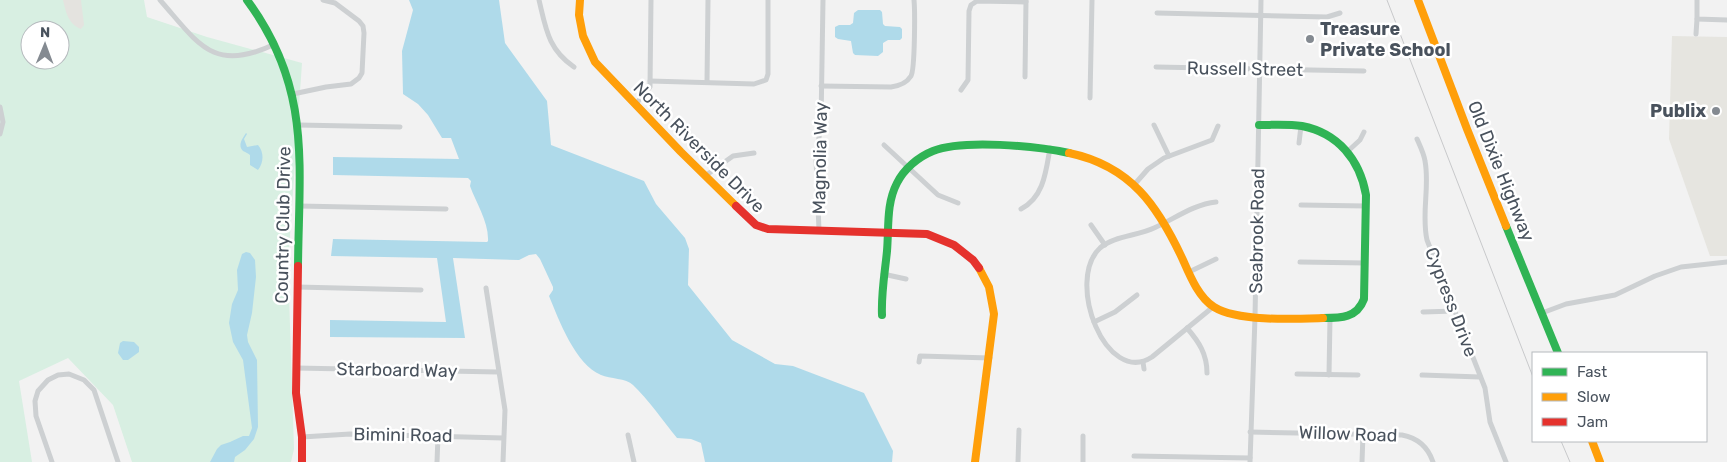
<svg xmlns="http://www.w3.org/2000/svg" width="1727" height="462" font-family="Rubik,sans-serif">
<style>
.commercial{fill:#e6e5e0}
.green{fill:#d8efe2;fill-rule:evenodd}
.sand{fill:#e4e3df}
.water{fill:#afdaea}
.lines{fill:none;stroke-linecap:round;stroke-linejoin:round}
.street{stroke:#cdd0d2;stroke-width:5}
.fast{stroke:#30b455;stroke-width:8}
.slow{stroke:#ff9f0a;stroke-width:8}
.jam{stroke:#e5322d;stroke-width:8}
.rail{stroke:#c8c9cb;stroke-width:1}
.poi-dot{fill:#848a91;stroke:#fff;stroke-width:2}
.labels{text-anchor:middle;dominant-baseline:central;stroke-width:5;stroke-linejoin:round;paint-order:stroke}
.poi-label{font-size:18px;font-weight:bold;fill:#49525d;stroke:#fff;text-anchor:start}
.street-label{font-size:18px;fill:#49525d;stroke:#fff}
</style>
<rect width="100%" height="100%" fill="#f2f2f2"/>
<path class="commercial" d="M1672 36 1727 37V256H1710L1669 139Z"/>
<path class="green" d="M0 0H144L147 17 207 37 302 63 288 264 294 449 291 462H132L113 405 68 358 19 381 32 462H0ZM30 30H60V60H30Z"/>
<path class="sand" d="M63 0H81L84 25 81 29C68 24 66 12 63 0Z"/>
<g class="water">
<path d="M409 0H499L505 43 547 101 551 145 644 181 656 204 685 238 689 249 688 285 732 340 775 364 793 366 864 393 893 451 892 462H705L701 443 691 439 677 438C664 422 648 399 633 385 626 378 610 379 601 375 575 364 559 320 549 296L553 290V287L540 259 536 254 529 255 519 260 453 258 465 338 330 337V320L446 322 437 258 331 256 333 239 487 242 488 241C489 222 476 203 470 186L471 181 468 178 333 175V157L459 159 451 138H442L428 115 418 104 403 94 402 51 413 10Z"/>
<path d="M858 10H880L882 12 883 24 885 26 900 27 902 29V38L900 40H888L883 43V52L878 56 855 55 853 53 851 41 838 39 835 37V27L839 25H850L853 23 854 13Z"/>
<path d="M246 133 247 134 244 139 247 147 258 145C264 152 264 162 258 170L250 165V155C248 153 245 152 243 151 237 145 243 138 246 133Z"/>
<path d="M246 252 250 253 255 260 256 277 252 313 247 335 248 342 257 360 258 427 254 439 245 450 235 457 234 462H210L217 449 221 445 230 442 243 436H249L252 428 243 360 233 342 229 323 232 304 238 290 237 270 242 254Z"/>
<path d="M123 341 134 342 139 347V352L128 360H123L118 353 120 343Z"/>
</g>
<g class="lines">
<g class="street">
<path d="M160 0C198 43 213 74 275 44"/>
<path d="M539 0C546 29 548 49 574 67"/>
<path d="M1697 0V19L1727 20"/>
<path d="M1157 13 1327 17 1340 13"/>
<path d="M1696 34 1697 19"/>
<path d="M1156 67 1364 71"/>
<path d="M1025 77 1026 0"/>
<path d="M650 81 754 84 766 80 768 74V0"/>
<path d="M707 82 708 0"/>
<path d="M821 86 891 87C899 86 906 84 911 76 915 69 915 11 914 0"/>
<path d="M961 90 968 80 969 11 971 5 977 1 1026 2"/>
<path d="M293 94 326 87 351 84 359 78 362 73 364 33 363 26 359 21 335 3 323 0"/>
<path d="M1090 98 1092 0"/>
<path d="M635 105 650 87 651 0"/>
<path d="M0 107 3 122 0 134"/>
<path d="M298 125 400 127"/>
<path d="M1154 125 1169 156"/>
<path d="M1417 139C1420 146 1424 154 1425 161 1430 187 1421 214 1427 240L1485 388 1490 422 1506 462"/>
<path d="M1299 143 1301 126"/>
<path d="M884 145 938 195 958 203"/>
<path d="M1347 152 1360 140 1364 132"/>
<path d="M705 176 733 156 754 153"/>
<path d="M1134 185 1148 169 1164 158 1212 140 1218 126"/>
<path d="M1301 205 1366 206"/>
<path d="M299 206 446 209"/>
<path d="M1021 209C1044 197 1046 171 1050 148"/>
<path d="M1091 225 1105 245"/>
<path d="M819 230 816 159 821 123 823 0"/>
<path d="M1300 262 1365 263"/>
<path d="M1189 272 1216 259"/>
<path d="M883 274 906 279"/>
<path d="M297 287 421 290"/>
<path d="M486 288 505 410 503 462"/>
<path d="M1213 307 1152 357C1106 387 1065 281 1100 248 1114 236 1137 236 1154 228 1174 219 1194 204 1216 202"/>
<path d="M1423 312 1455 311"/>
<path d="M1542 313 1566 304 1615 295 1655 276 1681 267 1727 262"/>
<path d="M1094 322 1115 312 1137 295"/>
<path d="M1187 328C1199 342 1207 354 1207 373"/>
<path d="M919 362 920 356 990 358"/>
<path d="M1143 362 1144 369"/>
<path d="M296 368 498 372"/>
<path d="M1297 374 1358 375"/>
<path d="M1329 375 1330 318"/>
<path d="M1422 375 1480 377"/>
<path d="M1250 432 1402 435C1418 438 1428 447 1433 462"/>
<path d="M628 435 634 462"/>
<path d="M302 437 350 434 503 438"/>
<path d="M1134 456 1250 458"/>
<path d="M52 462 36 416 35 401 38 391 48 380 58 375 69 374 84 380 94 390 118 462"/>
<path d="M437 462 438 436"/>
<path d="M1018 462 1019 430"/>
<path d="M1083 462V436"/>
<path d="M1250 462 1255 317 1261 0"/>
<path d="M1362 462 1363 434"/>
</g>
<g class="fast">
<path d="M247 0C312 88 299 164 298 266"/>
<path d="M1259 125C1273 125 1288 124 1302 126 1338 133 1360 160 1366 195L1364 299C1357 318 1341 318 1323 318"/>
<path d="M1506 226 1558 353"/>
<path d="M882 315C881 293 885 272 887 251 889 228 886 204 897 183 904 169 918 157 933 151 963 139 1036 146 1069 153"/>
</g>
<g class="slow">
<path d="M580 0 579 15 583 36 595 62 681 152 736 206"/>
<path d="M1418 0 1467 129 1506 226"/>
<path d="M1069 153C1131 166 1158 206 1183 260 1190 276 1199 298 1214 307 1238 322 1295 319 1323 318"/>
<path d="M1592 441 1600 462"/>
<path d="M975 462 994 314 989 287 979 268"/>
</g>
<g class="jam">
<path d="M736 206 756 225 768 229 927 234 954 245 973 260 979 268"/>
<path d="M298 266 296 393 302 437V462"/>
</g>
<g class="rail">
<path d="M1387 0 1533 377"/>
<path d="M1561 441 1570 462"/>
</g>
</g>
<g class="poi-dot">
<circle cx="1310" cy="39" r="5"/>
<circle cx="1716" cy="111" r="5"/>
</g>
<g class="labels">
<g class="poi-label">
<text x="1320" y="29">Treasure<tspan x="1320" dy="21">Private School</tspan></text>
<text x="1706" y="111" text-anchor="end">Publix</text>
</g>
<g class="street-label">
<text transform="translate(1245 69) rotate(1)">Russell Street</text>
<text transform="translate(699 147) rotate(45)">North Riverside Drive</text>
<text transform="translate(820 158) rotate(-89)">Magnolia Way</text>
<text transform="translate(1501 171) rotate(68)">Old Dixie Highway</text>
<text transform="translate(283 225) rotate(-89)">Country Club Drive</text>
<text transform="translate(1257 231) rotate(-89)">Seabrook Road</text>
<text transform="translate(1451 302) rotate(69)">Cypress Drive</text>
<text transform="translate(397 370) rotate(1)">Starboard Way</text>
<text transform="translate(1348 434) rotate(2)">Willow Road</text>
<text transform="translate(403 435) rotate(1)">Bimini Road</text>
</g>
</g>
<rect x="1532" y="352" width="175" height="90" fill="#ffffff" stroke="#b6babe"/>
<rect x="1542" y="368" width="25" height="8" fill="#30b455" stroke="#b6babe"/>
<text x="1577" y="377" font-size="15" fill="#49525d">Fast</text>
<rect x="1542" y="393" width="25" height="8" fill="#ff9f0a" stroke="#b6babe"/>
<text x="1577" y="402" font-size="15" fill="#49525d">Slow</text>
<rect x="1542" y="418" width="25" height="8" fill="#e5322d" stroke="#b6babe"/>
<text x="1577" y="427" font-size="15" fill="#49525d">Jam</text>
<g transform="translate(45 45) rotate(1)"><circle r="24" fill="#ffffff" stroke="#b6babe"/>
<path d="M0-4L9 19L0 12L-9 19Z" fill="#848a91"/>
<text y="-8" font-size="14" font-weight="bold" text-anchor="middle" fill="#49525d">N</text>
</g>
</svg>
